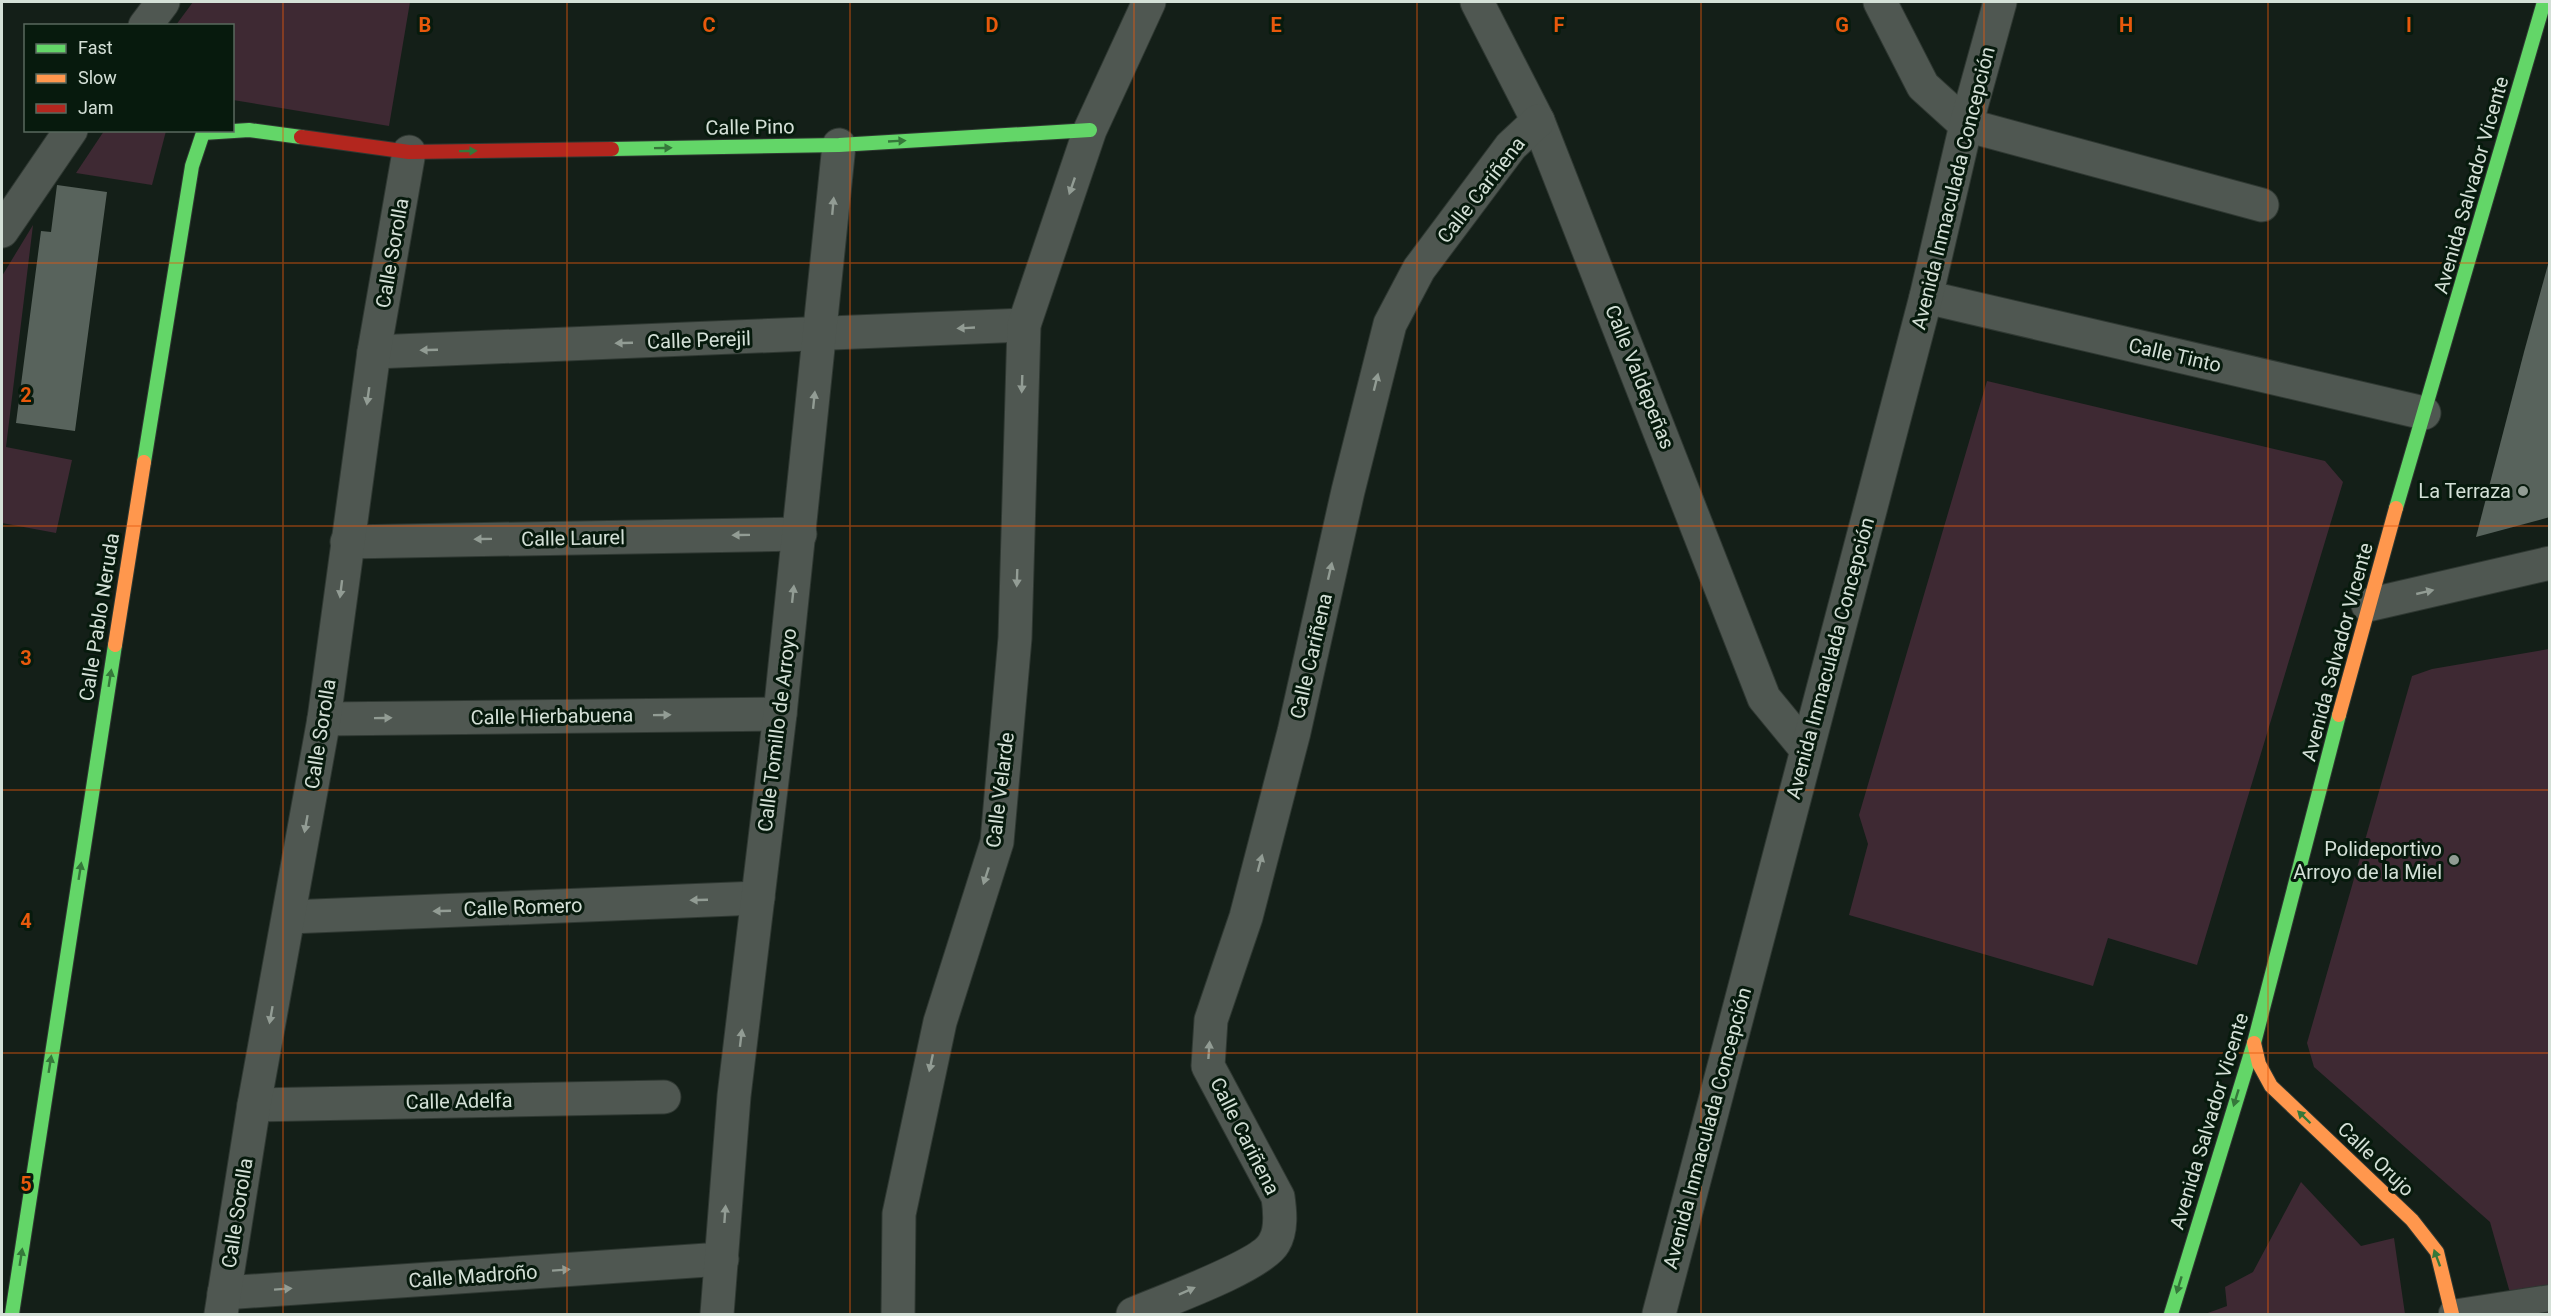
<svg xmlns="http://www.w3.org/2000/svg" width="2551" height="1316" font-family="Roboto,sans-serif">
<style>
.green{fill:#3e2933}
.building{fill:#58635c}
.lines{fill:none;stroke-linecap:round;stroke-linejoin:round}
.lane-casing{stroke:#2f3832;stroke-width:28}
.street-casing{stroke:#2f3832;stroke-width:35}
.fast-casing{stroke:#2f3832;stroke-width:16}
.slow-casing{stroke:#2f3832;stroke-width:16}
.jam-casing{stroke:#2f3832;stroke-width:16}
.lane{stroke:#4f5751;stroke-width:26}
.street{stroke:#4f5751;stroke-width:33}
.fast{stroke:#63d668;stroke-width:14}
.slow{stroke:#ff974d;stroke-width:14}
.jam{stroke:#b3261e;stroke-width:14}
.oneway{fill:#35783a}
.oneway2{fill:#929c94}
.grid{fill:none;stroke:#e8590c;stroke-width:1.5;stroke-opacity:0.55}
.poi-dot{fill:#919c94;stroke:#071a0d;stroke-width:2}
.labels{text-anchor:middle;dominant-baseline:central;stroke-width:6;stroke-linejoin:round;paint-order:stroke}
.street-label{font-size:20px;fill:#d4e0d7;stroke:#071a0d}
.poi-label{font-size:20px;fill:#d4e0d7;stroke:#071a0d;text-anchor:end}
.grid-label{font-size:20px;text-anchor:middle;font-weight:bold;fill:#e8590c;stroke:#071a0d;stroke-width:6;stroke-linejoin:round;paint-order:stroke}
</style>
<rect width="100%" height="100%" fill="#141f18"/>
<g class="green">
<path d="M193 2H410L389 126 233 100 232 26 176 25Z"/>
<path d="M104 131H166L152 185 76 173Z"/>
<path d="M33 225 6 447 72 460 56 533 2 523V276Z"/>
<path d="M1987 381 2325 461 2343 482 2197 965 2108 938 2093 986 1849 915 1868 844 1859 815Z"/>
<path d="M2549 649V1314H2516L2490 1222 2314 1067 2307 1043 2412 676 2432 669Z"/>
<path d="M2301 1182 2361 1246 2394 1238 2405 1314H2205L2227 1306 2225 1287 2253 1272Z"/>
</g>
<g class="building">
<path d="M57 185 107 192 75 431 16 423 41 231 51 232Z"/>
<path d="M2549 261 2550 517 2476 537 2524 352Z"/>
</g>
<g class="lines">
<g class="lane-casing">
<path id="lane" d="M2452 1313 2550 1298"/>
</g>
<g class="street-casing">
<g id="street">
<path d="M1477 2 1538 121 1764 698 1806 749"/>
<path d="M1880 2 1923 86 1966 125 2262 205"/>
<path d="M145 26 163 2"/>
<path d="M2 231 71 130"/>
<path d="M1926 297 2424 413"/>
<path d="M374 352 1024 325"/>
<path d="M347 542 800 534"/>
<path d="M2368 605 2550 563"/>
<path d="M324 719 780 714"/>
<path d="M289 917 758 898"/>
<path d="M254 1105 664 1097"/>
<path d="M224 1293 722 1259"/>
<path d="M221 1314 254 1105 324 719 374 352 409 152"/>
<path d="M717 1314 734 1096 780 714 839 145"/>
<path d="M898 1314 899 1214 940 1022 997 842 1015 638 1024 325 1090 130 1149 2"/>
<path d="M1133 1314C1161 1302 1262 1266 1274 1243 1282 1230 1280 1211 1278 1197L1208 1066 1211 1020 1246 917 1294 732 1348 491 1390 324 1419 269 1511 146 1538 121"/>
<path d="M1659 1314 1926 297 1966 125 2000 2"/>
</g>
</g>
<g class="fast-casing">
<g id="fast">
<path d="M612 149 839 145 1090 130"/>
<path d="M144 462 192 166 203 133 249 130 301 137"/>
<path d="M2396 508 2544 2"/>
<path d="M12 1314 115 645"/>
<path d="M2171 1314 2254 1043 2339 715"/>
</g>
</g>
<g class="slow-casing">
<g id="slow">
<path d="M115 645 144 462"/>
<path d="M2339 715 2396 508"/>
<path d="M2254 1043 2259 1064 2271 1086 2412 1220 2437 1252 2452 1314"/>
</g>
</g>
<g class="jam-casing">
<path id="jam" d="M301 137 409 152 612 149"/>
</g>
<use href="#lane" class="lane"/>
<use href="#street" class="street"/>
<use href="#fast" class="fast"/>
<use href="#slow" class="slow"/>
<use href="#jam" class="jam"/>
</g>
<defs><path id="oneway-solid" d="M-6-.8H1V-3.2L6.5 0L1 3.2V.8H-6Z" transform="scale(1.5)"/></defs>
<g class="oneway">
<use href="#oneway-solid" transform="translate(897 141) rotate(-3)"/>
<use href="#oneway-solid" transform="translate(663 148) rotate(-1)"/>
<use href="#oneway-solid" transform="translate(468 151) rotate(-1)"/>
<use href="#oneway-solid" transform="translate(110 678) rotate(-81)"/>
<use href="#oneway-solid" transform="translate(80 871) rotate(-81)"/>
<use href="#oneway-solid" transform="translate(50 1064) rotate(-81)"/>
<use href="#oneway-solid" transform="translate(2236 1098) rotate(107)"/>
<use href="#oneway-solid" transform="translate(2304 1117) rotate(-136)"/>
<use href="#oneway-solid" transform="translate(21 1257) rotate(-81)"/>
<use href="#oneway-solid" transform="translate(2437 1258) rotate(-110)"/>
<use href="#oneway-solid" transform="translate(2179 1285) rotate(107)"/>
</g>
<g class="oneway2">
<use href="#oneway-solid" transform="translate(1072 186) rotate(109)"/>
<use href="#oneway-solid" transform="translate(833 206) rotate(-85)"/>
<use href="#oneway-solid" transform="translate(966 328) rotate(177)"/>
<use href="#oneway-solid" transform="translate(624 343) rotate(178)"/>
<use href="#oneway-solid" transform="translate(429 350) rotate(178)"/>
<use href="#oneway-solid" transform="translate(1376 382) rotate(-76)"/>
<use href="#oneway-solid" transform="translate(1022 384) rotate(92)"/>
<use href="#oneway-solid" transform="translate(368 396) rotate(98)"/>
<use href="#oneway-solid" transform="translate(814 400) rotate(-84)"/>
<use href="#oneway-solid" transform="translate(741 535) rotate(179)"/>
<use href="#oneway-solid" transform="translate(483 539) rotate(179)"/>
<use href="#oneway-solid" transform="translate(1330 571) rotate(-77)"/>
<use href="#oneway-solid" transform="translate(1017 578) rotate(92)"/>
<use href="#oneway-solid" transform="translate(341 589) rotate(97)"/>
<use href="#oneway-solid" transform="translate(2425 592) rotate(-13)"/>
<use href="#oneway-solid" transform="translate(793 594) rotate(-84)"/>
<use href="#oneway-solid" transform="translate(662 715) rotate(-1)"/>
<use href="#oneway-solid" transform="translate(383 718) rotate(-1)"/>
<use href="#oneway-solid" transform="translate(306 824) rotate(100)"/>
<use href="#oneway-solid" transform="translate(1260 863) rotate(-75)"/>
<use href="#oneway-solid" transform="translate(986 876) rotate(108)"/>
<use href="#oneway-solid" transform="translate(699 900) rotate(178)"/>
<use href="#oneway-solid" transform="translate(442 911) rotate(178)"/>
<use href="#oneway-solid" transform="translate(271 1015) rotate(100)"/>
<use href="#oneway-solid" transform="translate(741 1038) rotate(-83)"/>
<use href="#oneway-solid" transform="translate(1209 1050) rotate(-86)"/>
<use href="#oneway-solid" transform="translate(931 1063) rotate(102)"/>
<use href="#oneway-solid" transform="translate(725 1214) rotate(-86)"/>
<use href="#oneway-solid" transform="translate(561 1270) rotate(-4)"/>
<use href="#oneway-solid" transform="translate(283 1289) rotate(-4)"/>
<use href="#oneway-solid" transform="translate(1187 1291) rotate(-24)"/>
</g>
<path class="grid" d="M283 2V1314M567 2V1314M850 2V1314M1134 2V1314M1417 2V1314M1701 2V1314M1984 2V1314M2268 2V1314M2 263H2550M2 526H2550M2 790H2550M2 1053H2550"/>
<g class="poi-dot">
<circle cx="2523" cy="491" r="6"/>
<circle cx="2454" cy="860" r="6"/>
</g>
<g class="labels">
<g class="street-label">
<text transform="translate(750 127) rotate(-1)">Calle Pino</text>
<text transform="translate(2471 185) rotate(-74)">Avenida Salvador Vicente</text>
<text transform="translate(1953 188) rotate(-76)">Avenida Inmaculada Concepción</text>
<text transform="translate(1481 190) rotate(-52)">Calle Cariñena</text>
<text transform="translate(392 253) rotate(-80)">Calle Sorolla</text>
<text transform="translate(699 340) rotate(-2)">Calle Perejil</text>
<text transform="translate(2175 355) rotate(13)">Calle Tinto</text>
<text transform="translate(1640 377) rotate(68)">Calle Valdepeñas</text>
<text transform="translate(573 538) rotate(-1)">Calle Laurel</text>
<text transform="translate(99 617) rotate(-81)">Calle Pablo Neruda</text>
<text transform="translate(2337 652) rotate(-75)">Avenida Salvador Vicente</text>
<text transform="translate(1311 656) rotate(-77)">Calle Cariñena</text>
<text transform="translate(1830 658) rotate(-75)">Avenida Inmaculada Concepción</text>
<text transform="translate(552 716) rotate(-1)">Calle Hierbabuena</text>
<text transform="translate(777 730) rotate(-83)">Calle Tomillo de Arroyo</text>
<text transform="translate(320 734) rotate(-81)">Calle Sorolla</text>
<text transform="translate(1000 790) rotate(-83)">Calle Velarde</text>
<text transform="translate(523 907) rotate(-2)">Calle Romero</text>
<text transform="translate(459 1101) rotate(-1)">Calle Adelfa</text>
<text transform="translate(2209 1121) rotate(-73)">Avenida Salvador Vicente</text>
<text transform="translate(1707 1128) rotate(-75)">Avenida Inmaculada Concepción</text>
<text transform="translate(1245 1136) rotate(63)">Calle Cariñena</text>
<text transform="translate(2376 1159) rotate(44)">Calle Orujo</text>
<text transform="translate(237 1213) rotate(-81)">Calle Sorolla</text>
<text transform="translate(473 1276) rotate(-4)">Calle Madroño</text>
</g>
<g class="poi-label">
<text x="2511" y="491">La Terraza</text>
<text x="2442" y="849">Polideportivo<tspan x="2442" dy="23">Arroyo de la Miel</tspan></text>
</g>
</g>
<g class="grid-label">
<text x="425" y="32">B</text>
<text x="709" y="32">C</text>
<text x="992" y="32">D</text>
<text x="1276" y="32">E</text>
<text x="1559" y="32">F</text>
<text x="1842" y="32">G</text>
<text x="2126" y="32">H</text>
<text x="2409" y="32">I</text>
<text x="26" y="402">2</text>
<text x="26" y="665">3</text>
<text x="26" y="928">4</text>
<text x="26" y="1191">5</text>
</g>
<rect width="2551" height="1316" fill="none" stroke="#d4e0d7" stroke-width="6"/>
<rect x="24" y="24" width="210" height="108" fill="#071a0d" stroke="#59695e" stroke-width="1.5"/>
<rect x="36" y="44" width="30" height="9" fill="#63d668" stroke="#59695e" stroke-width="1.5"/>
<text x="78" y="54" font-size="18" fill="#d4e0d7">Fast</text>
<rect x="36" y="74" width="30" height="9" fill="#ff974d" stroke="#59695e" stroke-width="1.5"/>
<text x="78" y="84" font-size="18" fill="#d4e0d7">Slow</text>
<rect x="36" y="104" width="30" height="9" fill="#b3261e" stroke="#59695e" stroke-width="1.5"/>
<text x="78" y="114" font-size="18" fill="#d4e0d7">Jam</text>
</svg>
